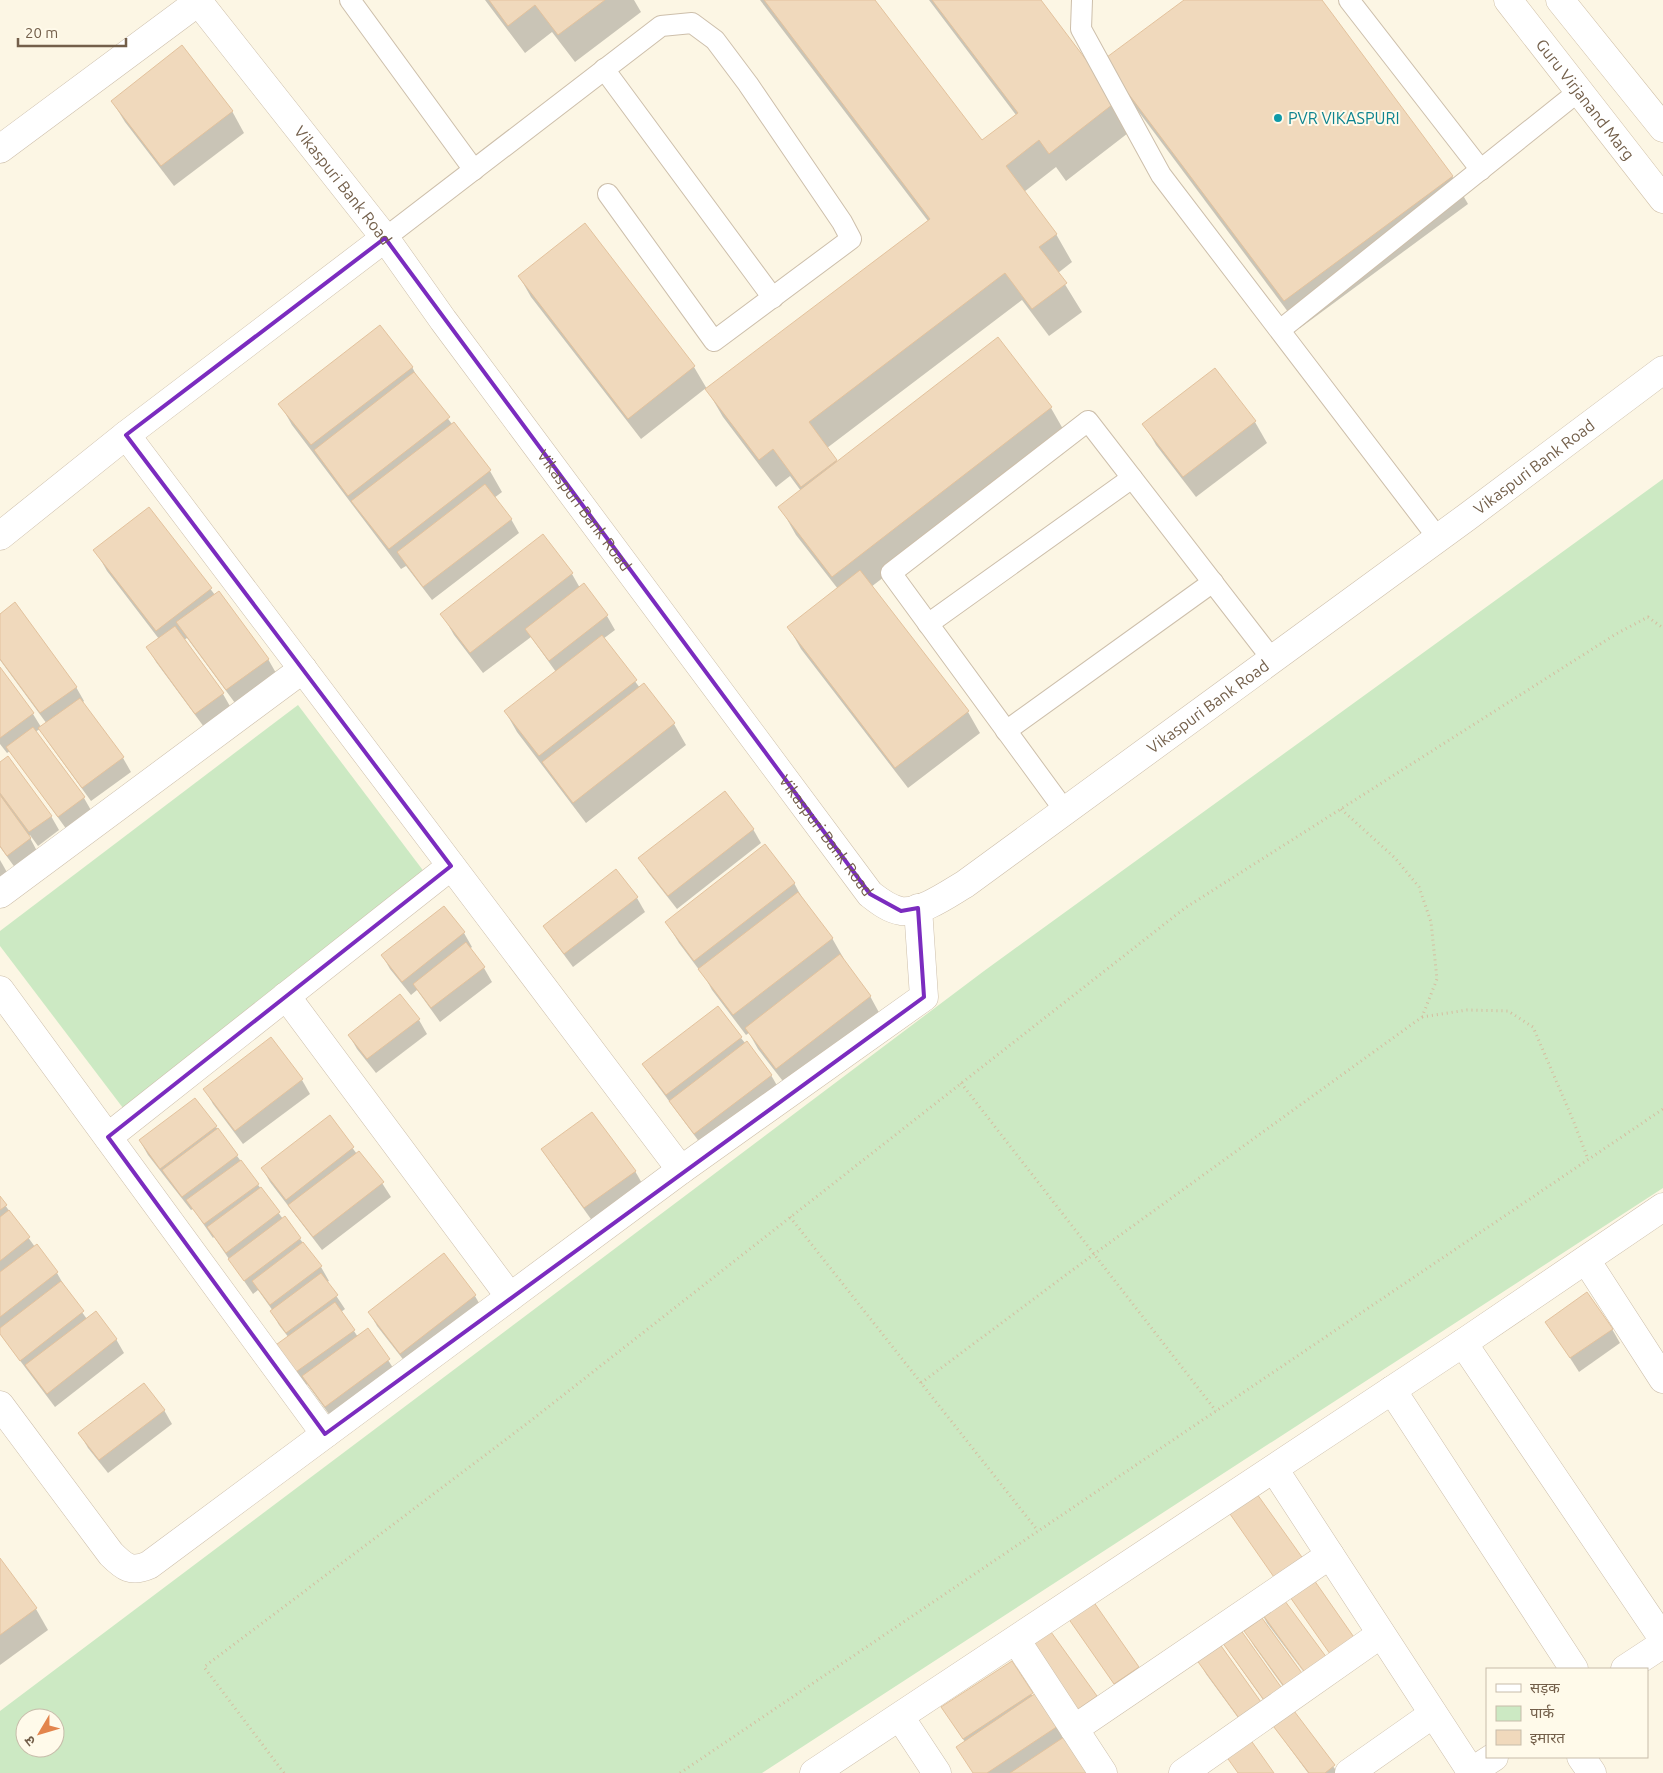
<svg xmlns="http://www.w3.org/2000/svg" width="1663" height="1773" font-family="Ubuntu,'Noto Sans Devanagari',sans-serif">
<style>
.green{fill:#cce9c3;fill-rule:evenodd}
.shadow{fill:#0003}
.building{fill:#f0d9bc;stroke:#e3c29d}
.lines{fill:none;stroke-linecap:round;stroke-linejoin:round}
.lane-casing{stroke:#cdbfab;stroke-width:22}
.street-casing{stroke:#cdbfab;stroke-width:29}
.secondary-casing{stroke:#d0c0a8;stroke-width:29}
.path{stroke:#d5bda0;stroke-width:3;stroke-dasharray:1 4;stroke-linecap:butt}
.lane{stroke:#fff;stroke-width:20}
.street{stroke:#fff;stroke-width:28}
.secondary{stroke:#fff;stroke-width:28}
.marked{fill:none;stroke:#7b2cbf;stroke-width:4;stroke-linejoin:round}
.culture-dot{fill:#0f9aa8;stroke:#fffaea;stroke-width:2}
.labels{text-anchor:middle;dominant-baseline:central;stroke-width:4;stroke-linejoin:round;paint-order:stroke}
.street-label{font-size:16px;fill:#735f4a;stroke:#fffaea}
.culture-label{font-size:16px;fill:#0d838f;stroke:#fffaea;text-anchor:start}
</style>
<rect width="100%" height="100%" fill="#fcf6e4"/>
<g class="green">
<path d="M1663 479V1188L762 1773H0V1711L984 971ZM25 1718H55V1748H25Z"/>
<path d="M298 705 428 877 123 1108 0 946V931Z"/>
</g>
<g class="shadow">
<path d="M485 0H634L641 12 575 62 552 32 525 53Z"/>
<path d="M760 0H873L982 142 1016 115 929 0H1039L1132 130 1066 181 1056 167 1024 192 1056 234 1072 262 1058 273 1082 312 1049 336 1022 300 827 448 838 463 998 339 1051 408 1067 436 871 587 968 712 980 733 908 788 801 649 789 628 838 589 796 535 780 507 801 491 790 476 776 487 723 417 706 388 641 439 531 297 519 276 585 225 694 367 707 389 928 221Z"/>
<path d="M1186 0H1320L1452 176 1468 204 1300 328 1121 88Z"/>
<path d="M112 101 232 111 244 133 174 186 125 122Z"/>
<path d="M412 367 420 382 452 424 453 423 490 471 502 492 494 498 511 519 519 533 432 600 406 566 401 569 292 425 280 404Z"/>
<path d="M1255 422 1267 443 1196 497 1156 445 1144 424Z"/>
<path d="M149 508 215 595 268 659 276 673 235 703 187 638 184 640 223 694 231 708 204 727 156 662 148 648 159 639 107 571 95 550Z"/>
<path d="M543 536 572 574 580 588 583 585 607 616 615 630 603 639 640 688 643 685 674 724 686 745 586 823 517 732 505 711 556 672 531 637 483 673 454 635 442 614Z"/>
<path d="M0 615 76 687 84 701 82 703 123 758 131 772 91 801 48 742 40 729 35 732 84 798 92 812 67 830 10 751 7 753 0 744V669L33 714 41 727 47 724 0 660Z"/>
<path d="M0 763 51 816 59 830 38 846 30 835 29 836 38 853 16 869 0 847Z"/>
<path d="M753 829 761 843 677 909 648 872 640 858Z"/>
<path d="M0 860 8 874 0 880Z"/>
<path d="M794 883 805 903 832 938 844 959 843 961 870 996 882 1018 789 1089 758 1049 749 1033 746 1035 712 990 706 979 679 943 666 922Z"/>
<path d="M637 898 645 912 573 967 553 940 545 926Z"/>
<path d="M444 907 464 933 472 947 469 949 484 968 492 982 440 1022 417 990 411 995 390 969 382 955Z"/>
<path d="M419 1020 427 1034 376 1073 357 1049 349 1035Z"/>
<path d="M741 1038 771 1075 779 1089 703 1147 652 1078 644 1064Z"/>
<path d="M302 1080 310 1094 243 1144 213 1104 205 1090Z"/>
<path d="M329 1117 357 1154 382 1183 391 1197 322 1250 270 1182 262 1168Z"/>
<path d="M216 1127 283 1219 300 1239 321 1267 329 1281 327 1282 345 1309 341 1312 358 1337 368 1329 397 1374 334 1421 307 1384 302 1388 283 1361 289 1338 279 1325 271 1311H273L258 1290 253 1294 214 1237 213 1238 193 1209 191 1210 169 1182 148 1155 140 1141Z"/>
<path d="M543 1149 635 1171 643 1185 593 1222 551 1163Z"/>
<path d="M0 1198 35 1247 37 1246 57 1273 65 1287 64 1288 87 1319 116 1339 124 1353 55 1407 0 1334Z"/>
<path d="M443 1255 475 1296 483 1310 409 1367 377 1326 369 1312Z"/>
<path d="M1547 1322 1612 1329 1620 1343 1579 1372Z"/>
<path d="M164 1410 172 1424 108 1473 88 1448 80 1434Z"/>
<path d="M0 1560 36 1609 48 1630 0 1665Z"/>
<path d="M1259 1609 1318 1691 1267 1623Z"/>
<path d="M1070 1619 1138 1667 1146 1681 1123 1697Z"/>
<path d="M1246 1632 1314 1694 1298 1707 1254 1646Z"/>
<path d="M1224 1642 1291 1710 1338 1773H1308L1272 1724 1253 1738 1206 1674 1198 1660 1274 1715 1232 1656Z"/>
<path d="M1011 1662 1033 1697 1039 1693 1086 1773H974L965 1742 951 1721Z"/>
</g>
<g class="building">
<path d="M489 0H605L558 35 535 5 508 26Z"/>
<path d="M764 0H875L982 140 1018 113 932 0H1041L1117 101 1049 154 1039 140 1006 166 1057 234 1039 247 1067 283 1032 309 1005 273 809 422 837 460 801 487 773 449 759 460 705 389 930 219Z"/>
<path d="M1184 0H1322L1453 176 1284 301 1103 60Z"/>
<path d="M182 45 233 111 161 166 111 101Z"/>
<path d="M585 223 695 366 628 419 518 276Z"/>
<path d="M380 325 413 367 311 445 278 404Z"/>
<path d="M998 337 1052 407 832 577 778 507Z"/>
<path d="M1215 368 1256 421 1183 477 1142 424Z"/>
<path d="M414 372 450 417 348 496 314 450Z"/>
<path d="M454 422 491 470 389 549 351 501Z"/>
<path d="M485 484 512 519 423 587 397 552Z"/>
<path d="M149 507 212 588 156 631 93 550Z"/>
<path d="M543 534 573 573 470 653 440 614Z"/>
<path d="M860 570 969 711 895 768 787 627Z"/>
<path d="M584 583 608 615 549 661 525 629Z"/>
<path d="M219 591 269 659 226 690 176 622Z"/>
<path d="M15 602 77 687 40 713 0 659V614Z"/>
<path d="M175 626 224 693 195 714 146 647Z"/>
<path d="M602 635 637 680 539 756 504 711Z"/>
<path d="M0 667 34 713 0 738Z"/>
<path d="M644 683 675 723 573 803 542 762Z"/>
<path d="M80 698 124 757 82 788 38 728Z"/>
<path d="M33 727 85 797 58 817 6 747Z"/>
<path d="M8 756 52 816 29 832 0 793V762Z"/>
<path d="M725 791 754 829 668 896 638 858Z"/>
<path d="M0 795 31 838 7 856 0 846Z"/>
<path d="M765 844 795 883 694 961 665 922Z"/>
<path d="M616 869 638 897 564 954 543 926Z"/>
<path d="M798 892 833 938 733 1015 698 969Z"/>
<path d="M444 906 465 932 402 982 381 955Z"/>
<path d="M466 942 485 967 431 1008 413 984Z"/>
<path d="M840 954 871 996 776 1069 745 1028Z"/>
<path d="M400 994 420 1019 367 1059 348 1035Z"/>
<path d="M718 1006 742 1037 666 1095 642 1064Z"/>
<path d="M271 1037 303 1079 235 1131 203 1089Z"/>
<path d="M747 1041 772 1075 694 1134 669 1101Z"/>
<path d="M195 1098 217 1126 160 1169 139 1140Z"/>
<path d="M592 1112 636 1171 584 1208 541 1149Z"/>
<path d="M330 1115 354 1147 286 1200 261 1168Z"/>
<path d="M218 1128 238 1155 182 1197 162 1170Z"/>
<path d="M359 1151 384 1182 313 1237 288 1205Z"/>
<path d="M241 1160 259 1184 204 1224 186 1200Z"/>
<path d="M261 1187 280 1212 226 1253 207 1227Z"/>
<path d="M0 1196 7 1205 0 1210Z"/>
<path d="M9 1210 30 1237 0 1261V1217Z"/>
<path d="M285 1216 301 1238 244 1281 228 1259Z"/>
<path d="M303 1242 322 1266 270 1305 252 1281Z"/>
<path d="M37 1244 58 1272 0 1317V1272Z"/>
<path d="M444 1253 476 1295 400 1354 368 1312Z"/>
<path d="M321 1273 338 1295 286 1333 270 1311Z"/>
<path d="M61 1281 84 1311 20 1361 0 1334V1328Z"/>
<path d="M1587 1292 1613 1329 1570 1358 1545 1322Z"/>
<path d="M335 1302 355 1330 293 1374 273 1347Z"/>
<path d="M96 1311 117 1339 47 1394 25 1365Z"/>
<path d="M368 1328 390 1359 325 1407 302 1376Z"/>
<path d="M144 1383 165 1410 99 1460 78 1433Z"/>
<path d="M1257 1494 1304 1560 1276 1580 1230 1514Z"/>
<path d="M0 1558 37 1608 0 1635Z"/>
<path d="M1314 1580 1358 1643 1335 1661 1290 1597Z"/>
<path d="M1279 1593 1330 1662 1309 1678 1258 1608Z"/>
<path d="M1093 1601 1139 1667 1114 1684 1068 1618Z"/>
<path d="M1262 1618 1307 1680 1289 1693 1244 1631Z"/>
<path d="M1240 1629 1286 1694 1269 1707 1222 1642Z"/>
<path d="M1051 1632 1097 1696 1074 1712 1029 1647Z"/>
<path d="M1219 1643 1266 1709 1244 1725 1196 1659Z"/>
<path d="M1012 1661 1033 1693 963 1739 941 1707Z"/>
<path d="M1039 1691 1061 1724 987 1773H973L956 1747Z"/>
<path d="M1288 1703 1335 1765 1325 1773H1309L1267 1718Z"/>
<path d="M1245 1732 1274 1773H1238L1221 1749Z"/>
<path d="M1064 1737 1087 1773H1010Z"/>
</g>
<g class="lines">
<g class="lane-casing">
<g id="lane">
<path d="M350 0 474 170"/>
<path d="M1082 0 1081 29 1161 175 1438 538"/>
<path d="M1349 0 1481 170"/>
<path d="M604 69 773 298"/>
<path d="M385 238 661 26 692 23 715 40 748 84 842 222 851 239 714 341 608 194"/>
<path d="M1280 330 1579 91"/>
<path d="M928 624 1132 478"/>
<path d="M1006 731 1213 582"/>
<path d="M1065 811 891 573 1088 421 1272 659"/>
</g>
</g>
<g class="street-casing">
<g id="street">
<path id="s1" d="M197 0 385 238 443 320 870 894C879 901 889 909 901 911 922 913 948 894 965 884L1467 517 1663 370"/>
<path d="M0 149 198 2"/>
<path d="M126 435 681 1170"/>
<path d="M0 536 126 435 385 238"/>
<path d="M0 894 303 669"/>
<path d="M0 990 325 1434"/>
<path d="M286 996 510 1297"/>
<path d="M108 1137 451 866"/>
<path d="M1586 1260 1663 1379"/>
<path d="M1463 1343 1663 1639"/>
<path d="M1392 1390 1574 1669"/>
<path d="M0 1405 111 1554C124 1567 131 1573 149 1565L681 1170 924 997 918 908"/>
<path d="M1274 1469 1472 1773"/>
<path d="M1016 1640 1103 1773"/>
<path d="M1625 1669 1663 1644"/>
<path d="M900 1717 937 1773"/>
<path d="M1074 1729 1330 1555"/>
<path d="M1581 1757 1592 1773"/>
<path d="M1471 1772 1494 1757"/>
<path d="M814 1773 1463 1343 1663 1207"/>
<path d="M1183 1773 1381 1634"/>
<path d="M1349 1773 1433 1714"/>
</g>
</g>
<g class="secondary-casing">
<g id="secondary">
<path id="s2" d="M1508 0 1663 199"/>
<path d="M1560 0 1663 128"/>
</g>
</g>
<g class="path">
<path d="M1422 1017 1467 1010 1508 1011 1533 1027 1573 1120 1588 1159"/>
<path d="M961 1083 1216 1411"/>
<path d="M790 1217 1038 1531"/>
<path d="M921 1383 1094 1254 1422 1017 1437 979 1431 922 1419 887 1395 858 1341 809"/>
<path d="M284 1773 204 1667 529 1422 1185 908 1616 634 1648 617 1663 628"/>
<path d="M680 1773 1663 1109"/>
</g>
<use href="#lane" class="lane"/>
<use href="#street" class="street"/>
<use href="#secondary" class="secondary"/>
</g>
<path class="marked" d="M385 238 870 894 901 911 918 908 924 997 325 1434 108 1137 451 866 126 435Z"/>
<circle class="culture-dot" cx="1278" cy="118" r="5"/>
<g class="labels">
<g class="street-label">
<text stroke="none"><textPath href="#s2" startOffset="126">Guru Virjanand Marg</textPath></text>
<text stroke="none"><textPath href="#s1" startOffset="236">Vikaspuri Bank Road</textPath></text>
<text stroke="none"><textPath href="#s1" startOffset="1931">Vikaspuri Bank Road</textPath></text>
<text stroke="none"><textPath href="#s1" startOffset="641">Vikaspuri Bank Road</textPath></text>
<text stroke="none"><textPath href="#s1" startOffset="1526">Vikaspuri Bank Road</textPath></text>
<text stroke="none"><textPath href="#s1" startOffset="1046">Vikaspuri Bank Road</textPath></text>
</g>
<g class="culture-label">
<text x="1288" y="118">PVR VIKASPURI</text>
</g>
</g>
<rect x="1486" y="1668" width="162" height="90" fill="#fffaea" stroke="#c7bcaa"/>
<rect x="1496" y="1684" width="25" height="8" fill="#ffffff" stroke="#c7bcaa"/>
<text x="1530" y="1693" font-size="15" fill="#735f4a">सड़क</text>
<rect x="1496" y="1706" width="25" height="15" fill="#cce9c3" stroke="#c7bcaa"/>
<text x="1530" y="1718" font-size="15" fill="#735f4a">पार्क</text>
<rect x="1496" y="1730" width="25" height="15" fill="#f0d9bc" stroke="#c7bcaa"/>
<text x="1530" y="1743" font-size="15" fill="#735f4a">इमारत</text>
<g transform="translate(40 1733) rotate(232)"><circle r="24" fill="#fffaea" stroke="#c7bcaa"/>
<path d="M0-4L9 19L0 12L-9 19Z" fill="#e3854c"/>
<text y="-8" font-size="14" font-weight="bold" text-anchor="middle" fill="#735f4a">उ</text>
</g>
<path d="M18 38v8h108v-8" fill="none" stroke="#735f4a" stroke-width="2.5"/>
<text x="25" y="38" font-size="15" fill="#735f4a" stroke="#fffaea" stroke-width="4" paint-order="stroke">20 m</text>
</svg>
